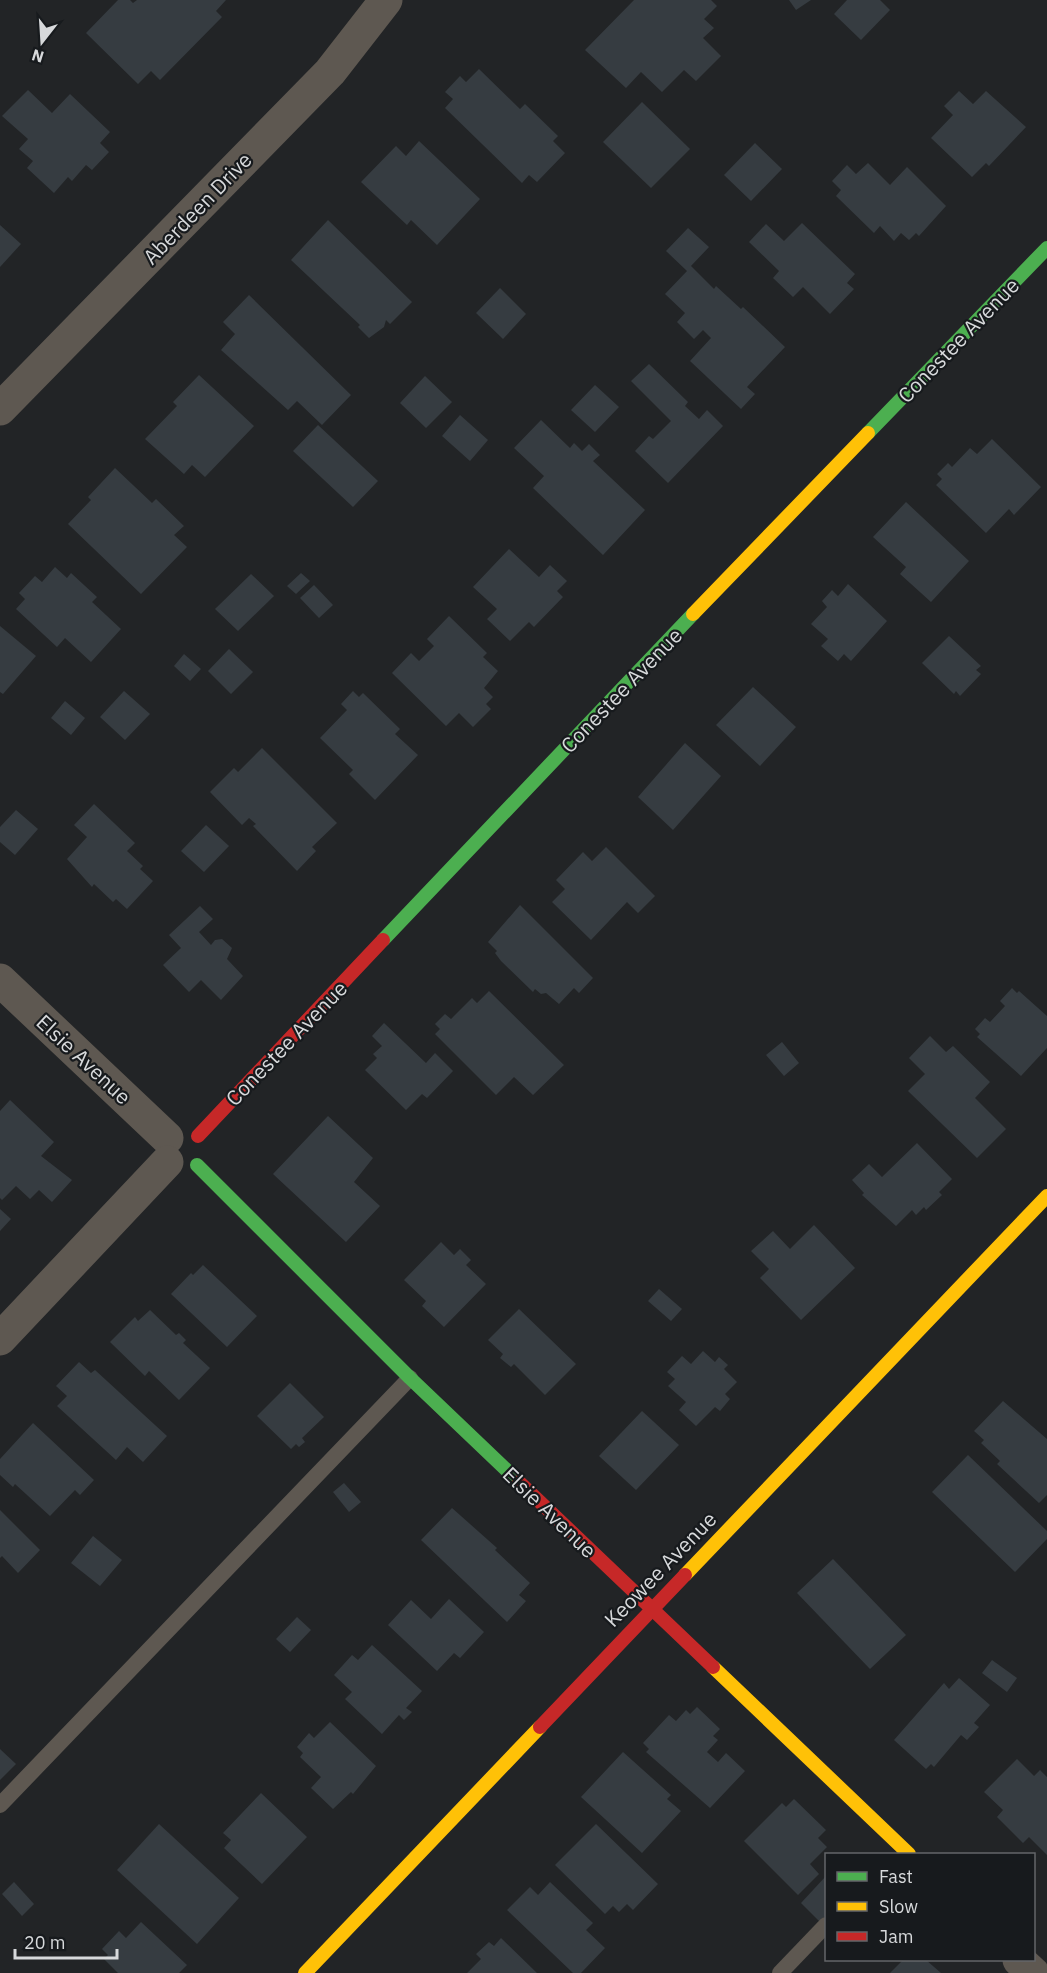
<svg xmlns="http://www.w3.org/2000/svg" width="1047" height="1973" font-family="'IBM Plex Sans',sans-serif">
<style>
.building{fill:#363c41}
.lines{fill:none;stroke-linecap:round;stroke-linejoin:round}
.lane{stroke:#5e5851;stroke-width:16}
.street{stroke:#5e5851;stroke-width:33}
.fast{stroke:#4caf50;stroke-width:14}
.slow{stroke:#ffc107;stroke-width:14}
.jam{stroke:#c62828;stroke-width:14}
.labels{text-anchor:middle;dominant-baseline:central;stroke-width:4.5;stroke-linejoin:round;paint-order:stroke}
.street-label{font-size:21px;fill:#d7d9db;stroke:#171a1d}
</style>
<rect width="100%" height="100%" fill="#222426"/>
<g class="building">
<path d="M118 0H130L133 3 137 0H226L216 11 222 17 160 80 151 71 138 84 86 33Z"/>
<path d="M634 0H711L717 6 704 19 714 28 703 38 721 56 696 81 684 70 662 92 641 72 626 88 585 50Z"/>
<path d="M789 0H811L796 10Z"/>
<path d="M847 0H880L890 10 861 40 834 14Z"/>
<path d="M479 69 520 109 525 104 558 136 553 141 565 153 537 182 529 175 522 183 445 108 453 99 445 92 460 76 466 82Z"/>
<path d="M28 90 52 113 70 94 110 132 100 143 109 152 92 170 86 165 72 181 68 177 54 193 27 168 33 161 19 149 28 139 2 116Z"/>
<path d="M959 91 973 104 986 91 1026 127 989 166 986 163 972 177 931 138 953 115 944 106Z"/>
<path d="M642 102 690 149 651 188 603 142Z"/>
<path d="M419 141 480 199 437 245 411 220 407 225 361 182 396 146 406 156Z"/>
<path d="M755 143 782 169 751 201 724 175Z"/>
<path d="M868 163 890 185 907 167 946 206 919 236 916 233 909 240 901 233 894 241 880 226 874 233 836 196 841 190 832 181 847 165 856 174Z"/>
<path d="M328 220 412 302 390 324 386 320 384 327 369 338 358 327 360 325 291 260Z"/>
<path d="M802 223 855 274 847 283 854 289 830 314 803 287 793 297 773 278 779 271 749 242 766 224 784 241Z"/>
<path d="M0 225 21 244 0 267Z"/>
<path d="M688 228 709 247 691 266 714 289 716 286 741 309 743 307 785 347 747 387 755 394 741 409 690 361 711 338 703 330 694 339 677 322 685 313 665 294 687 271 666 251Z"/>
<path d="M500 288 526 314 503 339 476 313Z"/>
<path d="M249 295 351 395 322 425 297 401 288 410 221 350 235 334 223 322Z"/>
<path d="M649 364 688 402 685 406 699 419 707 410 723 426 668 483 635 451 649 436 653 439 671 421 631 381Z"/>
<path d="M199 375 254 426 205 477 192 465 184 474 145 439 177 406 173 402Z"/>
<path d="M425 376 452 402 426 428 400 403Z"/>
<path d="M595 385 619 407 595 432 571 410Z"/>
<path d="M460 415 488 440 470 461 442 436Z"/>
<path d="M541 420 570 448 574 443 582 451 589 444 600 455 593 461 645 510 603 555 533 488 544 476 514 448Z"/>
<path d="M318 425 378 481 353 507 293 451Z"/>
<path d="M992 439 1041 487 1014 515 1009 509 986 533 936 485 942 479 937 474 948 463 952 467 970 448 977 454Z"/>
<path d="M115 468 152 503 156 499 184 526 174 535 187 547 141 594 68 524 91 500 88 497Z"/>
<path d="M906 502 969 561 931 602 900 574 906 567 873 537Z"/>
<path d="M509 549 539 577 550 565 567 581 557 591 563 597 534 627 529 622 510 641 487 619 497 609 473 587Z"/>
<path d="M55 567 67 578 71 573 97 597 92 602 121 629 91 662 65 638 57 647 16 609 25 599 19 593 35 576 42 582Z"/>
<path d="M301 573 310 581 296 594 287 586Z"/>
<path d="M251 574 274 596 238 631 215 609Z"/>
<path d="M848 584 887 621 851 661 844 654 838 661 821 646 828 639 811 624 827 607 822 601 832 590 838 596Z"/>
<path d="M314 585 333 605 319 618 300 598Z"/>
<path d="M449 616 487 653 483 657 498 671 484 688 493 697 486 704 491 709 473 727 459 713 446 726 392 673 411 653 419 661 434 646 427 639Z"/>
<path d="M0 626 36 656 3 694 0 692Z"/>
<path d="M949 636 981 666 976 670 981 674 960 696 956 691 954 694 922 663Z"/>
<path d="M229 649 253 672 231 694 208 671Z"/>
<path d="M184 654 201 669 190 681 174 666Z"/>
<path d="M753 687 796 727 760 766 716 725Z"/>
<path d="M124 691 150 714 125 740 100 717Z"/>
<path d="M353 691 359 697 363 693 400 729 395 734 418 755 375 800 349 774 353 770 320 738 347 710 341 704Z"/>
<path d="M65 701 85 718 71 735 51 718Z"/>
<path d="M685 743 721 776 673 830 638 797Z"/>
<path d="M262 748 337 823 312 847 316 851 297 871 253 826 256 824 249 818 242 825 210 792 234 768 238 772Z"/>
<path d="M94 804 135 843 127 851 143 866 140 869 153 881 127 909 116 899 113 902 94 884 92 887 67 859 87 837 74 825Z"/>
<path d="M16 810 38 829 15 855 0 842V827Z"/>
<path d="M206 825 229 846 204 872 181 851Z"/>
<path d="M606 847 655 896 638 913 627 902 591 940 552 902 565 889 556 880 583 852 592 861Z"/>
<path d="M520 905 593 978 579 993 574 988 559 1004 546 993 541 994 535 989 533 992 501 961 495 953 497 951 488 942Z"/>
<path d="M200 906 213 919 199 932 211 945 215 940 222 939 232 948 227 959 243 976 221 1000 201 980 189 992 163 965 181 948 169 935Z"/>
<path d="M1012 988 1017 993 1019 991 1047 1016V1048L1021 1076 977 1037 980 1034 975 1029 985 1018 990 1022 1005 1006 1000 1001Z"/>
<path d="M489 991 564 1065 533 1095 514 1077 496 1095 435 1034 440 1029 435 1024 445 1014 451 1019 472 998 477 1003Z"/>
<path d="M384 1023 426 1063 435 1053 453 1071 427 1098 422 1094 406 1110 365 1070 377 1058 373 1054 382 1046 372 1036Z"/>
<path d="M930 1036 946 1052 953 1046 990 1082 975 1098 1006 1129 977 1158 908 1091 925 1074 909 1058Z"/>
<path d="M782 1042 799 1063 784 1076 766 1055Z"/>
<path d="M10 1100 54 1142 41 1156 72 1180 52 1202 39 1190 30 1199 16 1186 2 1200 0 1198V1111Z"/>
<path d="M328 1116 373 1158 354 1182 380 1206 346 1242 273 1174Z"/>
<path d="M917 1143 952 1179 939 1192 942 1195 926 1210 924 1207 916 1215 912 1210 896 1226 862 1195 864 1193 852 1180 869 1164 882 1177Z"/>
<path d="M0 1209 11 1219 0 1231Z"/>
<path d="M814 1225 855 1268 801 1320 760 1278 769 1269 751 1251 773 1231 790 1249Z"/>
<path d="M441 1242 454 1255 460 1249 471 1260 466 1265 486 1284 444 1327 422 1306 426 1301 404 1280Z"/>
<path d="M203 1265 257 1316 227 1347 171 1294 191 1273 193 1275Z"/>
<path d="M659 1289 682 1309 671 1321 648 1301Z"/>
<path d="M519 1309 576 1364 545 1395 514 1364 511 1367 500 1358 503 1354 488 1340Z"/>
<path d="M150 1310 176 1335 179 1333 186 1340 183 1343 210 1368 179 1400 149 1371 145 1376 110 1342 135 1317 138 1321Z"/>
<path d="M703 1351 715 1362 719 1357 728 1365 724 1369 737 1382 725 1394 730 1399 720 1411 715 1407 696 1426 679 1410 686 1402 668 1386 675 1379 667 1372 682 1356 691 1364Z"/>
<path d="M79 1362 91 1373 95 1370 167 1436 143 1462 127 1447 116 1460 57 1406 67 1396 56 1386Z"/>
<path d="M290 1383 324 1417 302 1438 305 1442 299 1447 296 1444 291 1449 257 1416Z"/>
<path d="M1003 1401 1047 1439V1495L1039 1503 997 1464 1000 1461 981 1443 984 1440 974 1431Z"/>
<path d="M642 1411 679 1445 636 1490 599 1456Z"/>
<path d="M33 1423 94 1480 80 1495 75 1490 50 1516 15 1484 13 1487 0 1475V1459Z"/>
<path d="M968 1455 1047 1531V1539L1015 1572 932 1492Z"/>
<path d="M344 1483 361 1502 349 1512 333 1492Z"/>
<path d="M452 1508 497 1548 495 1550 530 1583 519 1595 526 1601 507 1622 421 1540Z"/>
<path d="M0 1510 40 1550 18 1573 2 1556 0 1558Z"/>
<path d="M93 1536 122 1560 100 1586 71 1563Z"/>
<path d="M833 1559 906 1635 870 1669 797 1593Z"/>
<path d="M449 1599 484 1632 460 1658 454 1653 437 1671 388 1625 411 1600 431 1619Z"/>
<path d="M297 1617 311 1630 290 1652 276 1639Z"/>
<path d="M372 1645 422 1691 406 1708 412 1712 404 1720 399 1715 382 1734 345 1699 352 1692 334 1675 352 1655 358 1660Z"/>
<path d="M992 1660 1017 1678 1007 1692 982 1673Z"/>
<path d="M959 1678 990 1705 974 1723 979 1727 967 1740 961 1735 934 1767 931 1764 926 1769 894 1740 944 1683 949 1689Z"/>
<path d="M697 1707 720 1729 713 1736 718 1740 707 1752 718 1762 726 1753 745 1771 710 1808 646 1752 649 1749 643 1743 669 1715 676 1721 686 1710 690 1714Z"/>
<path d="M330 1722 376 1766 353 1794 351 1792 333 1809 311 1788 321 1777 300 1757 303 1753 297 1747 309 1733 314 1738Z"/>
<path d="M0 1749 16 1764 0 1780Z"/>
<path d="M623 1752 671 1795 667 1799 681 1811 642 1853 581 1797Z"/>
<path d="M1017 1759 1034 1776 1040 1770 1047 1777V1855L1029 1837 1023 1843 997 1817 1003 1810 984 1792Z"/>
<path d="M261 1793 307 1837 262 1884 224 1848 231 1840 223 1833Z"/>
<path d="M794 1799 826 1830 818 1838 827 1847 810 1864 819 1874 798 1895 744 1841 782 1803 786 1807Z"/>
<path d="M159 1824 239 1898 197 1944 117 1870Z"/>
<path d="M596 1824 658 1884 633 1910 627 1904 619 1912 613 1906 605 1914 555 1865Z"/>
<path d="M826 1876V1915L820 1922 801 1903Z"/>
<path d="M14 1882 34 1904 22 1916 2 1894Z"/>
<path d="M550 1882 593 1923 586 1930 605 1948 581 1973H573L507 1910 530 1887 538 1895Z"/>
<path d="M141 1922 187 1965 179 1973H118L104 1959 108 1955 102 1949 119 1931 126 1938Z"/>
<path d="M501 1938 537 1973H467L481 1959 476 1954 489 1942 494 1946Z"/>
<path d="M903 1960H926L941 1973H890Z"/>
</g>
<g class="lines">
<g class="lane">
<path d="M0 1805 410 1378"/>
<path d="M780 1973 826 1925"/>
</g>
<g class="street">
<path d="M0 409 330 72 386 0"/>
<path d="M0 980 167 1138"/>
<path d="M0 1339 167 1162"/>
<path d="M1019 1960 1033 1973"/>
</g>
<g class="fast">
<path d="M868 433 1047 248"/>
<path d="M383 940 693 614"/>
<path d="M197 1165 410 1378 519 1482"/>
</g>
<g class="slow">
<path d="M693 614 868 433"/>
<path d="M685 1575 1047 1196"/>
<path d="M713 1667 909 1854"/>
<path d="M305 1973 540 1727"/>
</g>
<g class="jam">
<path d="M198 1136 383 940"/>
<path d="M519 1482 713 1667"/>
<path d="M540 1727 685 1575"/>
</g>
</g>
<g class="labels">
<g class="street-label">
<text transform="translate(197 208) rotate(-46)">Aberdeen Drive</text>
<text transform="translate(958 340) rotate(-46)">Conestee Avenue</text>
<text transform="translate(621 690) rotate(-46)">Conestee Avenue</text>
<text transform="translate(286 1043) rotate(-46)">Conestee Avenue</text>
<text transform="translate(84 1059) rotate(43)">Elsie Avenue</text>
<text transform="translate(550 1512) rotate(44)">Elsie Avenue</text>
<text transform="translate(660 1569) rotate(-46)">Keowee Avenue</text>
</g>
</g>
<rect x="825" y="1853" width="210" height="108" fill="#171a1d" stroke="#646669" stroke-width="1.5"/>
<rect x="837" y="1872" width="30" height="9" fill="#4caf50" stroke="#646669" stroke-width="1.5"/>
<text x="879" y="1883" font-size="18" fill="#d7d9db">Fast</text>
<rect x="837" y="1902" width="30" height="9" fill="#ffc107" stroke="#646669" stroke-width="1.5"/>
<text x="879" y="1913" font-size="18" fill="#d7d9db">Slow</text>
<rect x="837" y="1932" width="30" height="9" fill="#c62828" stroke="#646669" stroke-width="1.5"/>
<text x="879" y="1943" font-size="18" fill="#d7d9db">Jam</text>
<g transform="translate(42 42) rotate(197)" stroke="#171a1d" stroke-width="4.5" paint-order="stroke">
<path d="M0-4.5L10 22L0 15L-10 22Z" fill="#d7d9db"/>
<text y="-9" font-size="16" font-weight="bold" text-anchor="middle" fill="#d7d9db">N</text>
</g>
<path d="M15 1949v9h102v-9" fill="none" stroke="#d7d9db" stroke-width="3"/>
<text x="24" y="1949" font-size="18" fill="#d7d9db" stroke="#171a1d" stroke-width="4.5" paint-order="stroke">20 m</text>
</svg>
